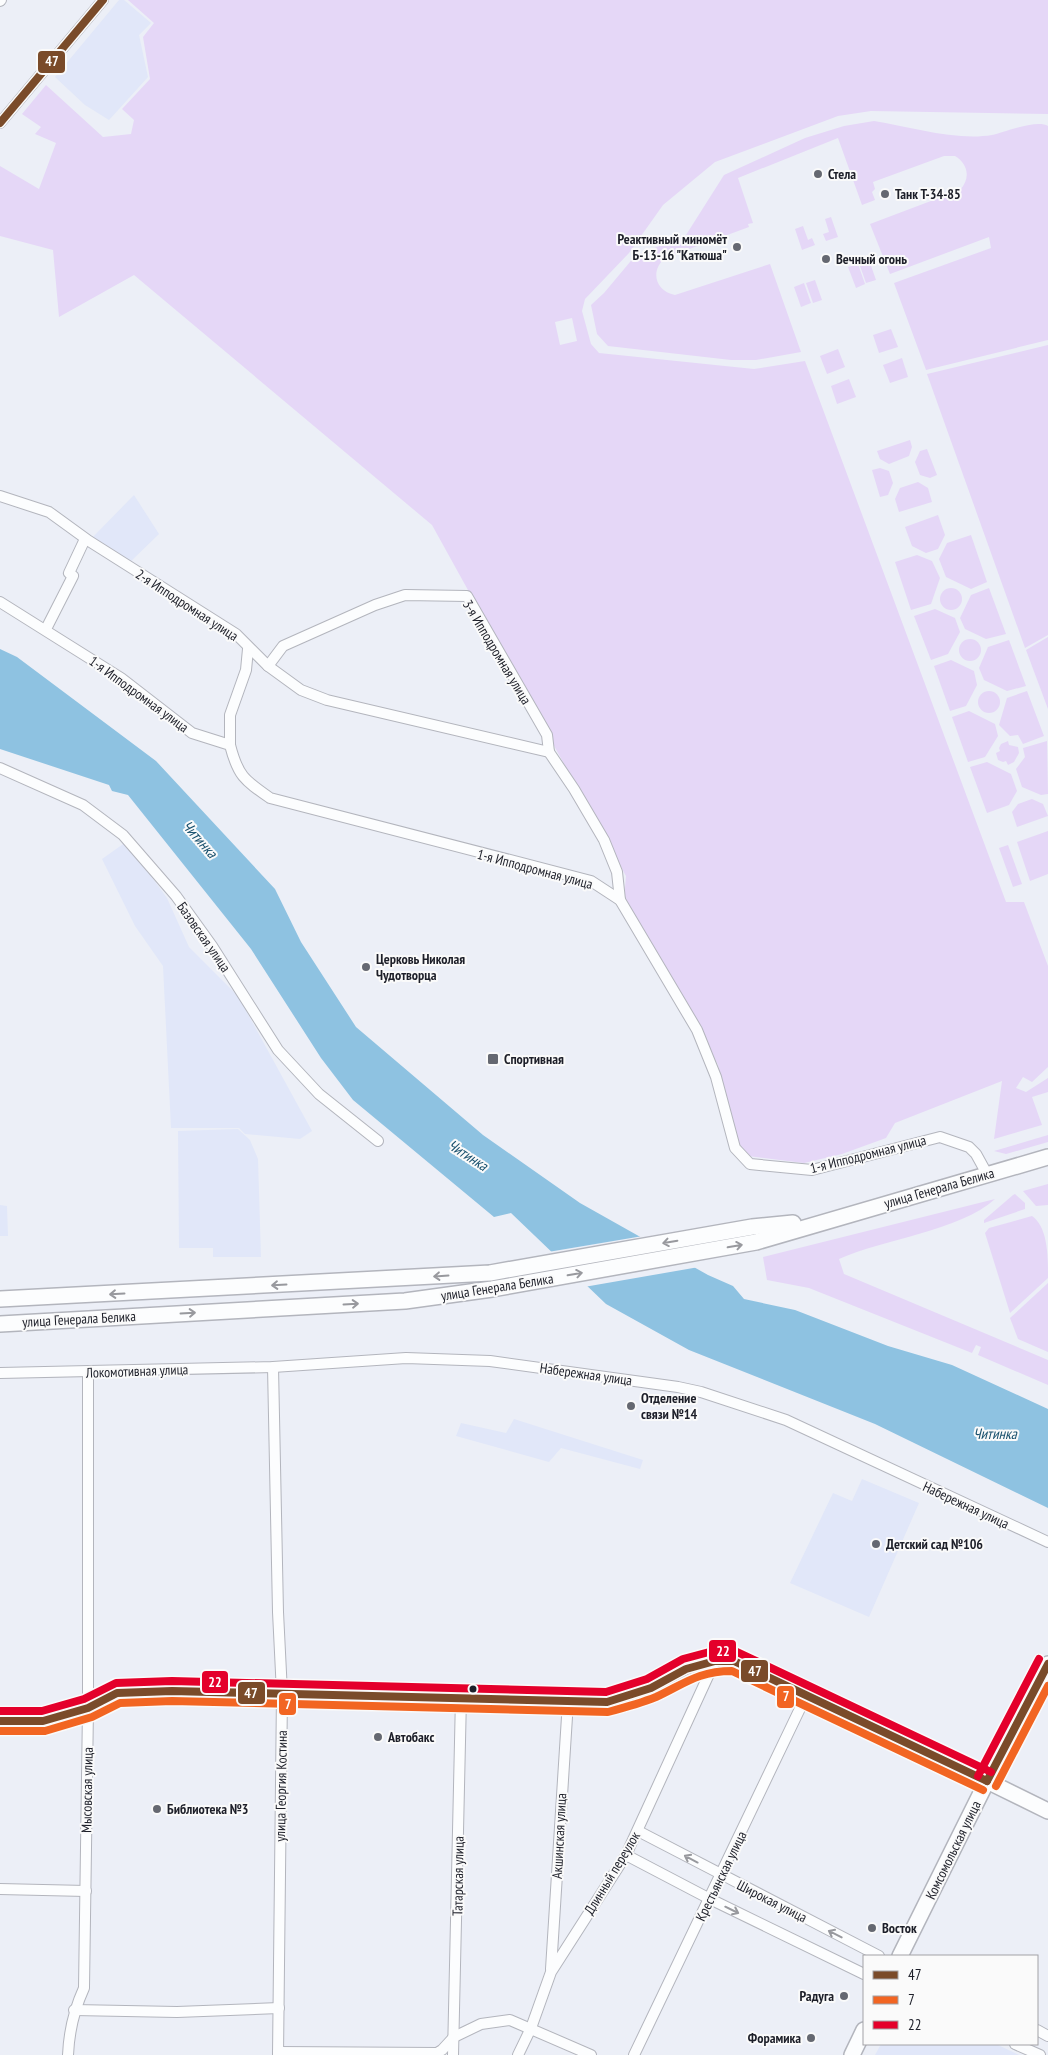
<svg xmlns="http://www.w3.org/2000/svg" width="1048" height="2055" font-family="'PT Sans Narrow',sans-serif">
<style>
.built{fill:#e1e7f9}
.green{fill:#e5d7f7;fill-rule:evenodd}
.water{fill:#8ec2e1}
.pier{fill:#eceff7}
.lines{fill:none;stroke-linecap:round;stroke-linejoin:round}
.street-casing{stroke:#b3b5bd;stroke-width:12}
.secondary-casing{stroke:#b3b5bd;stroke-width:18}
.street{stroke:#fcfdfe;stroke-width:10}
.secondary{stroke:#fcfdfe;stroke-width:15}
.bus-1-casing{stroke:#fafafa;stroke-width:11}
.bus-2-casing{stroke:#fafafa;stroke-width:11}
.bus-3-casing{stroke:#fafafa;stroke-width:11}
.bus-1{stroke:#7a4b2a;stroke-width:8}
.bus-2{stroke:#f26522;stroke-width:8}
.bus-3{stroke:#e4002b;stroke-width:8}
.oneway{stroke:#98999e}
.poi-dot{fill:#656871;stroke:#fafafa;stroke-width:2}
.bus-dot{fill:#1d1f29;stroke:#fafafa;stroke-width:2}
.labels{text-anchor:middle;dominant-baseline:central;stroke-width:4;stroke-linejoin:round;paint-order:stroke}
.poi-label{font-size:14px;font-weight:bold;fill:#1d1f29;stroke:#fafafa;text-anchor:start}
.street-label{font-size:14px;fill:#1d1f29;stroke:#fafafa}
.water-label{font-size:15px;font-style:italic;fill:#18506d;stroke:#fafafa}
.line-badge{stroke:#fafafa;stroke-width:2}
.badge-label{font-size:14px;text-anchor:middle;font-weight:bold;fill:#fff}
</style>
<rect width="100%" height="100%" fill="#eceff7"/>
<g class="built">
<path d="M119 0H124L151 23 139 35 148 77 109 120 85 105 55 77Z"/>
<path d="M134 495 159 534 129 563 91 539Z"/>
<path d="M126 842 167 898 189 947 238 996 312 1131 300 1139 245 1134 239 1128H171L163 966 135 926 102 859Z"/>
<path d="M238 1129 250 1140 258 1159 261 1257H213V1248H179L178 1131Z"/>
<path d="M0 1205 7 1206 8 1236H0Z"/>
<path d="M514 1419 643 1460 640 1469 561 1448 549 1462 456 1436 461 1423 506 1433Z"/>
<path d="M862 1479 919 1503 869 1617 790 1583 833 1493 852 1501Z"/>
<path d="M881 2044H996L1019 2055H875Z"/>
</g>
<g class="green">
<path d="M128 0H1048V114L871 111 838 116 715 162 663 205 629 253 585 299 582 311 591 344 599 353 754 369 805 361 1006 902H1024L1048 966V1067L1032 1082 1023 1077 1016 1088 1026 1092 1048 1078V1092L1032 1097 1042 1125 994 1139 1002 1081 895 1123 886 1138 842 1154 804 1163 748 1156 737 1147 718 1065 692 1015 624 900 626 876 432 525 134 275 59 317 53 250 0 236V166L39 189 56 143 35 134 41 127 22 114 46 85 103 137 131 134 134 120 122 109 150 79 143 37 154 23ZM572 318 577 341 560 345 555 322Z"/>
<path d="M874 121C910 127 957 141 992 135 1005 132 1037 119 1048 126V340L926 370 894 283 991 248 989 237 890 274 870 224 960 190C971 178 968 164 955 156H944L873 182 875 189 872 192 875 200 862 205 838 138 738 178 753 223 748 224 749 227 665 258C650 271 655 291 675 295L770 264 801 352 756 360H731L608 346 597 334 591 305 604 293 635 256 686 235 724 175 805 138 844 126Z"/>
<path d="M831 217 838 237 826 241 823 234 829 232 825 219Z"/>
<path d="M803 226 808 240 812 238 815 245 802 250 795 229Z"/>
<path d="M869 260 876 280 866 283 859 263Z"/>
<path d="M858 264 865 284 856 288 848 267Z"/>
<path d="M815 280 822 300 813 303 806 283Z"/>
<path d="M804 283 811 303 801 307 794 287Z"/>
<path d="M891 329 898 347 879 353 873 335Z"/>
<path d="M1048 345V635L1025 648 927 374Z"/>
<path d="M838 349 845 367 827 374 820 356Z"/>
<path d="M902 358 908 377 890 383 883 365Z"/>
<path d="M849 379 856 397 837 404 831 386Z"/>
<path d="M910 440 912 447 909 456 889 464 880 459 877 451Z"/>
<path d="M927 449 937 475 930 478 920 475 915 462 920 451Z"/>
<path d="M880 468 889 471 893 483 888 495 880 497 872 470Z"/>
<path d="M918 482 928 488 932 502 899 512 895 499 900 488Z"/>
<path d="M938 515 945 535 938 549 926 553 912 546 905 527Z"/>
<path d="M971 535 987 582 971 589 946 577 939 559 947 543Z"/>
<path d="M917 555 932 561 940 578 931 604 911 610 895 562Z"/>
<path d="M989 588 1006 634 986 639 965 629 960 618 971 595Z"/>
<circle cx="951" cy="599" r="11"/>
<path d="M935 609 955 618 960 632 948 654 931 660 914 616Z"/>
<path d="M1048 637V709L1026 650Z"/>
<circle cx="970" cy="650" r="11"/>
<path d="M1009 640 1026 686 1007 691 984 680 979 668 988 647Z"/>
<path d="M951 660 974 671 977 685 966 706 950 711 934 666Z"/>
<path d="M1027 691 1044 736 1023 744 1018 735 1010 736 999 725 1007 698Z"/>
<circle cx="989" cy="702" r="11"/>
<path d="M969 711 995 724 998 736 985 757 968 762 952 717Z"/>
<path d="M1008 741 1009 745 1018 747 1019 753 1014 762 1008 765 1006 761 1003 762 998 760 996 753 1000 751 999 748 1001 744Z"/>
<path d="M1047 741 1048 794 1041 795 1022 787 1016 769 1025 757 1023 748Z"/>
<path d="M987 762 1011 774 1017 791 1009 805 987 813 970 767Z"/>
<path d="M1032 799 1043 804 1048 816 1017 827 1012 812 1018 804Z"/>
<path d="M1048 831V874L1030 881 1017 842Z"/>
<path d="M1008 845 1022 884 1013 887 999 848Z"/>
<path d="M1048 1135V1142L1006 1154 994 1151Z"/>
<path d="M1048 1184V1205L1036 1206 1023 1191Z"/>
<path d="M1015 1194 1025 1203V1209L984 1223V1220L1013 1195Z"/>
<path d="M995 1199C960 1231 883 1239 839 1259L844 1274 1048 1360V1385L978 1355 981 1347 976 1345 972 1353 809 1288 767 1280 763 1257Z"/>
<path d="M1032 1216C1048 1227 1048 1257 1048 1278L1010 1313 985 1233 989 1228Z"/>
<path d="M1048 1283V1352L1018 1339 1010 1318Z"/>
</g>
<path class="water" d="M0 649 17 657 156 761 275 889 301 942 356 1027 483 1135 580 1203 708 1275 733 1286 744 1299 795 1310 888 1346 952 1365 1048 1409V1508L875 1424 689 1350 606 1304 511 1213 494 1217 353 1100 321 1058 251 949 128 795 112 791 109 785 0 749Z"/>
<path class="pier" d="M643 1236 699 1267 584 1287 548 1252Z"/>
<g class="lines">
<g class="street-casing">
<g id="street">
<path d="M0 1 1 0"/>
<path d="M0 123 103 0"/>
<path d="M0 496 49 512 89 541 236 634 268 666 301 690 327 700 549 752"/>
<path d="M0 602 121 678 192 733 230 745C238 776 244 780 270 798L591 881 620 900 697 1030 716 1077 735 1148 750 1164 812 1170 940 1137 969 1147 976 1154 987 1174"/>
<path d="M46 629 73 576 69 573 85 539"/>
<path d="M268 666 283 646 375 605 405 595 467 596 547 735 549 752 574 789 604 840 617 872 620 900"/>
<path d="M230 745V715L246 670 248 649"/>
<path d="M0 768 83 805 123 835 176 896 212 946 278 1050 319 1094 378 1141"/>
<path d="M273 1367 278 1612 282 1693 278 2055"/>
<path d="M0 1373 273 1367 406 1358 490 1361 678 1387 701 1392 786 1420 1048 1542"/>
<path d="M0 1721H43L88 1708 117 1693 172 1691 607 1702 651 1688 686 1669 715 1661H734L987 1781"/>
<path d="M638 1831 879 1956"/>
<path d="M626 1855 710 1899 864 1974"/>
<path d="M0 1889 86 1891"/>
<path d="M551 1969 568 1701"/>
<path d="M74 2010 177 2012 279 2008"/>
<path d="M1037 2030 1048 2036"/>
<path d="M1015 2044 1040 2055"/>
<path d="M278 2052 437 2053 442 2050 454 2037 481 2024 510 2020 591 2055"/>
<path d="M68 2055C69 2031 74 2010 84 1988L88 1708V1372"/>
<path d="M453 2055 461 1697"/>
<path d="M518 2055 531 2028 551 1972 626 1855 715 1661"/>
<path d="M634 2055 806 1696"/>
</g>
</g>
<g class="secondary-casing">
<g id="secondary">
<path d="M0 1299 490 1273 752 1227 793 1223"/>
<path d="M0 1324 405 1301 492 1289 756 1242 1048 1157"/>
<path d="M987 1781 1048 1811"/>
<path d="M900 1956 987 1781 1048 1664"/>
<path d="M852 2055 864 2030"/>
</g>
</g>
<use href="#street" class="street"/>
<use href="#secondary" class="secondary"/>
<g class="bus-1-casing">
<g id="bus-1">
<path d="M0 123 103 0"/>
<path d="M0 1721H43L88 1708 117 1693 172 1691 607 1702 651 1688 686 1669 715 1661H734L987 1781"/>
<path d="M987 1781 1048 1664"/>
</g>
</g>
<g class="bus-2-casing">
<g id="bus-2">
<path d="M0 1731H45L92 1717 120 1703 172 1701 608 1712C623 1708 641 1703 656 1697 684 1684 698 1671 732 1671L983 1790"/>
<path d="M996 1786 1048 1686"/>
</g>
</g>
<g class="bus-3-casing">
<g id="bus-3">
<path d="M0 1711H42L84 1699 116 1683 172 1681 606 1692 647 1679 683 1659 713 1651H735L991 1772"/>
<path d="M978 1776 1039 1659"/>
</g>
</g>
<use href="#bus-1" class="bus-1"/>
<use href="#bus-2" class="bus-2"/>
<use href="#bus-3" class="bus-3"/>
</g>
<defs><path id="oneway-shaft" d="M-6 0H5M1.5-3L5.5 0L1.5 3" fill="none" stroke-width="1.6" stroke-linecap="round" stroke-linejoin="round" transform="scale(1.25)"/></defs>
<g class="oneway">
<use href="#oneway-shaft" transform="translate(670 1242) rotate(170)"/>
<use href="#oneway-shaft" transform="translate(735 1246) rotate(-10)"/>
<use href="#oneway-shaft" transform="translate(575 1274) rotate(-10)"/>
<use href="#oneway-shaft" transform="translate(441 1276) rotate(176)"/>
<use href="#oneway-shaft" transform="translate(279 1285) rotate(177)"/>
<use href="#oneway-shaft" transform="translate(117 1294) rotate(177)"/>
<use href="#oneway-shaft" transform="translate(351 1304) rotate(-3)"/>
<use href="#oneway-shaft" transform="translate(188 1313) rotate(-3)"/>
<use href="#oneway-shaft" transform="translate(691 1859) rotate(-152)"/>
<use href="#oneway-shaft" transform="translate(732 1910) rotate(26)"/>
<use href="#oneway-shaft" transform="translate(835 1934) rotate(-153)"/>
</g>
<g class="poi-dot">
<circle cx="818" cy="174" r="5"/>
<circle cx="885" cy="194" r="5"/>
<circle cx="737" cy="247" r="5"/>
<circle cx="826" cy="259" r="5"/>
<circle cx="366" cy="967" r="5"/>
<rect x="487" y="1053" width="12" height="12" rx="2.5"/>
<circle cx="631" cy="1406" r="5"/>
<circle cx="876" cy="1544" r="5"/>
<circle cx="378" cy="1737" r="5"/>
<circle cx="157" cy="1809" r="5"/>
<circle cx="872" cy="1928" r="5"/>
<circle cx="844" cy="1996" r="5"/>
<circle cx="811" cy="2038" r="5"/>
</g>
<circle class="bus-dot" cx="473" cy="1689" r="4.5"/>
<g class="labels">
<g class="poi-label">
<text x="828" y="174">Стела</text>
<text x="895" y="194">Танк Т-34-85</text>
<text x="727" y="239" text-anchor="end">Реактивный миномёт<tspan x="727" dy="16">Б-13-16 "Катюша"</tspan></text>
<text x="836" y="259">Вечный огонь</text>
<text x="376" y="959">Церковь Николая<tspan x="376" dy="16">Чудотворца</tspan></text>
<text x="504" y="1059">Спортивная</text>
<text x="641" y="1398">Отделение<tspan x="641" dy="16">связи №14</tspan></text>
<text x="886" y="1544">Детский сад №106</text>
<text x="388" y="1737">Автобакс</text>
<text x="167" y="1809">Библиотека №3</text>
<text x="882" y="1928">Восток</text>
<text x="834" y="1996" text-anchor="end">Радуга</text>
<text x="801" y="2038" text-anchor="end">Форамика</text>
</g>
<g class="street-label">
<text transform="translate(187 605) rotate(33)">2-я Ипподромная улица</text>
<text transform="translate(497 652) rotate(59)">3-я Ипподромная улица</text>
<text transform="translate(139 694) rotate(36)">1-я Ипподромная улица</text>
<text transform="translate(535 869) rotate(15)">1-я Ипподромная улица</text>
<text transform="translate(204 937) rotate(55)">Базовская улица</text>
<text transform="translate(868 1154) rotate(-14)">1-я Ипподромная улица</text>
<text transform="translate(939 1188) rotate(-16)">улица Генерала Белика</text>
<text transform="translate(497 1287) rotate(-9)">улица Генерала Белика</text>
<text transform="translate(79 1319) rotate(-3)">улица Генерала Белика</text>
<text transform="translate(137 1371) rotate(-2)">Локомотивная улица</text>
<text transform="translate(586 1374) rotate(8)">Набережная улица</text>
<text transform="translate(966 1505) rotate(25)">Набережная улица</text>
<text transform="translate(281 1786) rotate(-89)">улица Георгия Костина</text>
<text transform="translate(87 1790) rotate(-89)">Мысовская улица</text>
<text transform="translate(559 1836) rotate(-87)">Акшинская улица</text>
<text transform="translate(953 1850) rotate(-64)">Комсомольская улица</text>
<text transform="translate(612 1873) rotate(-59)">Длинный переулок</text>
<text transform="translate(458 1876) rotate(-89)">Татарская улица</text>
<text transform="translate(721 1876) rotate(-64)">Крестьянская улица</text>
<text transform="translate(772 1901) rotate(27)">Широкая улица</text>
</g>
<g class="water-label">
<text transform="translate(200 839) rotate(49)">Читинка</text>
<text transform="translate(468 1155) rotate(33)">Читинка</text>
<text x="995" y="1433">Читинка</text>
</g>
</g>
<g class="line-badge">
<rect x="37" y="50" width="29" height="24" rx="5" fill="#7a4b2a"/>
<rect x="708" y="1639" width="29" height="24" rx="5" fill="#e4002b"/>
<rect x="740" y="1659" width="29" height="24" rx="5" fill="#7a4b2a"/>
<rect x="201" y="1670" width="28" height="24" rx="5" fill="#e4002b"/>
<rect x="237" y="1681" width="29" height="24" rx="5" fill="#7a4b2a"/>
<rect x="776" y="1685" width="19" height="24" rx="5" fill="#f26522"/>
<rect x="278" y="1692" width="19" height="24" rx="5" fill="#f26522"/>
</g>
<g class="badge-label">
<text x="52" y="66">47</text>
<text x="723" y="1656">22</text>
<text x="755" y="1676">47</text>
<text x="215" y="1687">22</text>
<text x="251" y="1698">47</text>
<text x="786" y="1701">7</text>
<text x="288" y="1709">7</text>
</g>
<rect x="863" y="1955" width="175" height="90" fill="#fafafa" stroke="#a2a2a6"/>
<rect x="873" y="1971" width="25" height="8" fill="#7a4b2a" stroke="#a2a2a6"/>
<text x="908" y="1980" font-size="15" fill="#1d1f29">47</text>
<rect x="873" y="1996" width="25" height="8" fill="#f26522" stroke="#a2a2a6"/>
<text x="908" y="2005" font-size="15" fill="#1d1f29">7</text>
<rect x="873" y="2021" width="25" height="8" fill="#e4002b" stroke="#a2a2a6"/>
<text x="908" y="2030" font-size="15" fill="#1d1f29">22</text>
</svg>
